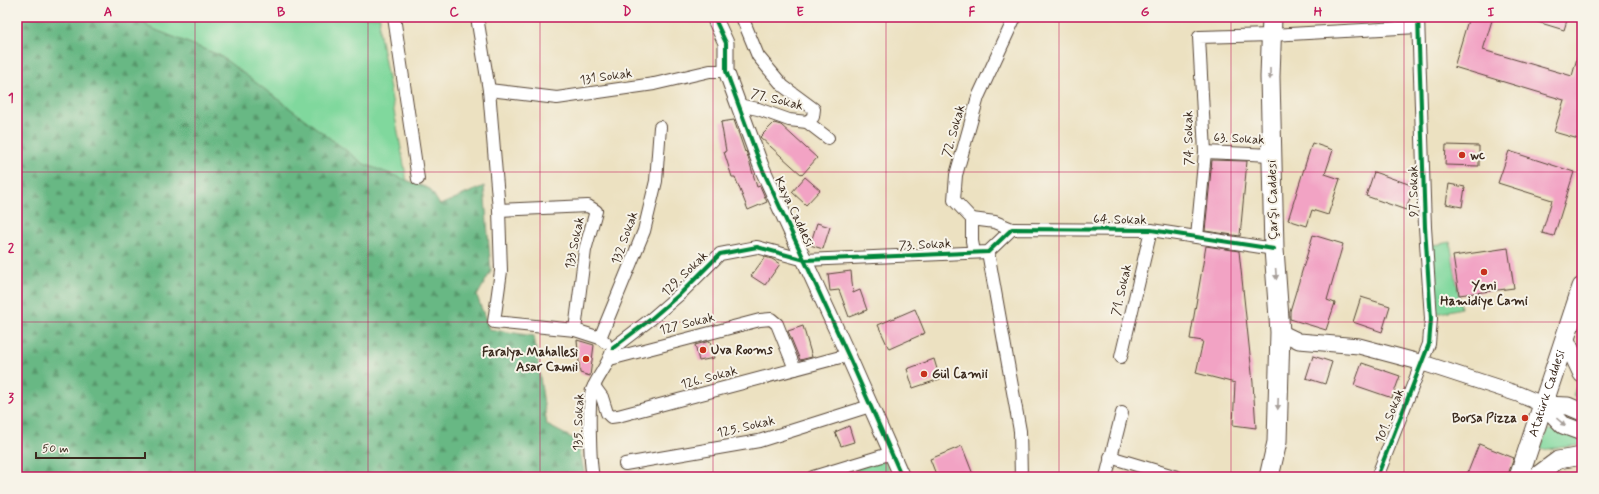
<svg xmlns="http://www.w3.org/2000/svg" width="1599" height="494" font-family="Mynerve,sans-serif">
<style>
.green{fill:#80d89d;stroke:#5e815e}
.forest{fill:url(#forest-firs);stroke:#527151}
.building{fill:#f2a3c4}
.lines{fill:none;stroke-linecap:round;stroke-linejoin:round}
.minor-casing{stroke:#564536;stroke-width:14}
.tertiary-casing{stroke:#564536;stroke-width:17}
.secondary-casing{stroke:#564536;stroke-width:19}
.primary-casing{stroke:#564536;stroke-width:21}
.minor{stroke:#fff;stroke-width:12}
.tertiary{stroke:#fff;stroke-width:15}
.secondary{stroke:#fff;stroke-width:17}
.primary{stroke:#fff;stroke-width:19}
.cycleway-casing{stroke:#f7f3e8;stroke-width:6}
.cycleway{stroke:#00873e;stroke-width:4}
.oneway{fill:#a79f9a}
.grid{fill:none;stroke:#c2185b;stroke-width:1;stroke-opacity:0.55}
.poi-dot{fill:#c8321e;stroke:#f7f3e8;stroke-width:1.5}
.labels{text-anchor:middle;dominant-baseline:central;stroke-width:4;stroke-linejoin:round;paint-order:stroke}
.street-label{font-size:13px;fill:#3b2a1e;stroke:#f7f3e8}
.poi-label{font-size:13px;font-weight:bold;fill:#3b2a1e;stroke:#f7f3e8;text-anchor:start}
.neatline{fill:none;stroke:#c2185b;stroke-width:1.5}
.grid-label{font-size:13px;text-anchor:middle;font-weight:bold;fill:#c2185b}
</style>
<defs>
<pattern id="forest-firs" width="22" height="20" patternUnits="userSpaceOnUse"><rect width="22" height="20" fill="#68b884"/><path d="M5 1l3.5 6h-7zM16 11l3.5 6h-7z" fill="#57966b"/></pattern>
</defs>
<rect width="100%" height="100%" fill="#f7f3e8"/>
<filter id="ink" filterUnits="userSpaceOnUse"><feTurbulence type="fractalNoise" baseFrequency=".025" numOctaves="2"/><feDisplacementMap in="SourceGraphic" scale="8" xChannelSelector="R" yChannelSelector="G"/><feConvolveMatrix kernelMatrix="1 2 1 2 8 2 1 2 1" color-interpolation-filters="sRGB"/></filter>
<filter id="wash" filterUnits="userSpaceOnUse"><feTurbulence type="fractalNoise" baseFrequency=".012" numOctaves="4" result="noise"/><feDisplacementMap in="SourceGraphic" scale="16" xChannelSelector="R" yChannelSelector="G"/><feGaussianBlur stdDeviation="0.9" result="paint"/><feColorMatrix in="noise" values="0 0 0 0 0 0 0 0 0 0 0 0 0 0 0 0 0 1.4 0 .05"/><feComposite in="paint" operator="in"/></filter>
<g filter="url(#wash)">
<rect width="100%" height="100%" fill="#ece1c1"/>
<g class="green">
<path d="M141 17H380L379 30 407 181 364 164 219 55 148 27Z"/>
<path d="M1450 242 1461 308 1436 314 1429 246Z"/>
<path d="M1578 382 1582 389V402L1573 396Z"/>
<path d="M1548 429 1582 440V445L1540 450Z"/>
<path d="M884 460 891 477H861L856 469Z"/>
</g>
<path class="forest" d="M17 17H141L148 27 219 55 364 164 430 189 440 205 484 186 491 271 477 296 489 329 534 336 547 425 578 441 585 477H17Z"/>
<g id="blocks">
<g class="building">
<path d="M1469 17H1493L1483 50 1572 76 1579 51 1582 52V140L1554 132 1564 100 1454 67Z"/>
<path d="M1531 17H1568L1564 30 1531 20Z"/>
<path d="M734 120 745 152 746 151 747 154 757 187 760 186 767 202 748 210 735 177H732L724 152 726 151 721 122Z"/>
<path d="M774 123 781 125 817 158 802 175 760 137Z"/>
<path d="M1312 143 1333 150 1325 174 1340 179 1328 215 1312 210 1307 226 1288 220Z"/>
<path d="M1446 145 1479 146V166L1445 165Z"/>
<path d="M1509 151 1574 172 1554 236 1542 233 1552 200 1498 183Z"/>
<path d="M1212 160 1247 161 1240 236 1205 231Z"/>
<path d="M1374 172 1414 186 1406 210 1366 196Z"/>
<path d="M805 177 820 190 806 205 792 192Z"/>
<path d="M1449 184 1465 187 1462 207 1446 204Z"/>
<path d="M817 223 830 227 823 249 810 245Z"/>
<path d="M1313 235 1343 244 1327 300 1335 303 1326 330 1290 319V311Z"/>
<path d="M1206 246 1239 251 1253 383 1256 428 1233 425 1235 383 1196 373 1203 341 1190 339Z"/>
<path d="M1508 248 1514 288 1459 295 1453 256Z"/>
<path d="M765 257 772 259 780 264 765 285 751 276Z"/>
<path d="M851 271 853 293 860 290 867 310 849 317 839 290 830 291 828 274Z"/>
<path d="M1361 297 1390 306 1382 332 1353 322Z"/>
<path d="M915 309 925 333 889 349 878 325Z"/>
<path d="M803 326 812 357 800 360 788 331Z"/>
<path d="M577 340 594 345 590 376 580 373Z"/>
<path d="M710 341 714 358 699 361 695 345Z"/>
<path d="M1313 356 1332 362 1325 384 1306 378Z"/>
<path d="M934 359 940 379 913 388 907 369Z"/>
<path d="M1362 363 1400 376 1392 398 1354 385Z"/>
<path d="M849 426 854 442 841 446 835 432Z"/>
<path d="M1479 444 1514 458 1507 477H1466Z"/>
<path d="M962 446 974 477H937L930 459Z"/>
</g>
</g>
</g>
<g filter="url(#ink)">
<use href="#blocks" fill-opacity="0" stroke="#564536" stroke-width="1"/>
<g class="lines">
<g class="minor-casing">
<g id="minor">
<path d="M394 17 418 179"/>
<path d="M477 17 489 90 499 210 501 271 494 322 575 330"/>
<path d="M742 17 758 56 783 86 814 109 813 117 807 122"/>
<path d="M489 90 557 98 654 84 710 71H726"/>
<path d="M738 105 758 109 789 120 807 122 828 138"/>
<path d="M1205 152 1272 155"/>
<path d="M499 210 588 206 596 211 585 250 575 330 600 338"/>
<path d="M972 219 995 222 1012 229"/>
<path d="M1197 237 1205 152 1199 37 1271 35 1418 27"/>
<path d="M974 252 972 241V219L954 200 956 175 978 97 1015 17"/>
<path d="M988 252 1020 431 1021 477"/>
<path d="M605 342 600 338 644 231 656 181 660 127"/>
<path d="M613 348 651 319 680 294 720 254 757 247 805 260 988 252 1012 229 1151 230 1274 249"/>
<path d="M1121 357 1151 230"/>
<path d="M610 359 760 320 771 319 777 324 795 369"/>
<path d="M594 386 602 397 607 413 611 417 618 416 848 355"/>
<path d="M1110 457 1177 477"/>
<path d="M625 464 759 441 870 406"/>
<path d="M593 477C590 464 588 401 592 390 598 376 608 365 612 351"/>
<path d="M813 477 892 453"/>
<path d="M1106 477 1122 413"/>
<path d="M1377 477 1429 344 1431 319 1425 227 1418 17"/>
</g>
</g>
<g class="tertiary-casing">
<g id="tertiary">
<path d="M714 17 726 43V71L761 166 848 355 902 477"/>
<path d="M1280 332 1299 341 1359 346 1423 363 1518 394 1544 405"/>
</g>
</g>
<g class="secondary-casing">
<g id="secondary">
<path d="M1565 338 1582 374"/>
<path d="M1544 405 1563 425 1582 432"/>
<path d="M1544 405 1568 406 1582 412"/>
<path d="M1535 477 1558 460 1582 456"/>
</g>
</g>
<g class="primary-casing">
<g id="primary">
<path d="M1269 477 1277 442 1280 332 1274 249 1270 77 1272 17"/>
<path id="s1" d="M1519 477 1582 287"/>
</g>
</g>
<use href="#minor" class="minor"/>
<use href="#tertiary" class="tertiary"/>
<use href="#secondary" class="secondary"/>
<use href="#primary" class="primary"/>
<g class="cycleway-casing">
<g id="cycleway">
<path d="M714 17 726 43V71L761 166 848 355 902 477"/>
<path d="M613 348 651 319 680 294 720 254 757 247 805 260 988 252 1012 229 1151 230 1274 249"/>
<path d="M1377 477 1429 344 1431 319 1425 227 1418 17"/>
</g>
</g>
<use href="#cycleway" class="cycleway"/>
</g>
<defs><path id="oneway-solid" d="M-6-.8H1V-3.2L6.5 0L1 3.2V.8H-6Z"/></defs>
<g class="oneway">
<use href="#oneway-solid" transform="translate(1270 74) rotate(90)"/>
<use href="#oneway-solid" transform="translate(1276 274) rotate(86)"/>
<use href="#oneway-solid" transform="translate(1278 404) rotate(92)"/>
<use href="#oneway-solid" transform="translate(1561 422) rotate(40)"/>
</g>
</g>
<path class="grid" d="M195 17V477M368 17V477M540 17V477M713 17V477M886 17V477M1059 17V477M1231 17V477M1404 17V477M17 172H1582M17 322H1582"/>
<g class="poi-dot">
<circle cx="1462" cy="155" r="4"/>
<circle cx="1484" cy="272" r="4"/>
<circle cx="703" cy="350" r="4"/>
<circle cx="586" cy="359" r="4"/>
<circle cx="924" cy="374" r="4"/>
<circle cx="1525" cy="418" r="4"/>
</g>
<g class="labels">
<g class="street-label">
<text transform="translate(606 77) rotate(-8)">131 Sokak</text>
<text transform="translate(777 100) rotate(14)">77. Sokak</text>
<text transform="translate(954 131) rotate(-74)">72. Sokak</text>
<text transform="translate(1189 138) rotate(-91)">74. Sokak</text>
<text transform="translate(1239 139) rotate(3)">63. Sokak</text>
<text transform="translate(1414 191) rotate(-91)">97. Sokak</text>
<text transform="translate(1273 200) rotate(-91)">Çarşı Caddesi</text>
<text transform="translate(794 212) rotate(65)">Kaya Caddesi</text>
<text transform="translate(1120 220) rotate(1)">64. Sokak</text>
<text transform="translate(625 238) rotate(-70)">132 Sokak</text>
<text transform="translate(575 243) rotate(-78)">133 Sokak</text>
<text transform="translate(925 245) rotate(-3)">73. Sokak</text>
<text transform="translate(685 274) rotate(-44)">129. Sokak</text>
<text transform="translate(1122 290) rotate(-77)">71. Sokak</text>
<text transform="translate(687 324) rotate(-14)">127 Sokak</text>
<text transform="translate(709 378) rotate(-15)">126. Sokak</text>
<text stroke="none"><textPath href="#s1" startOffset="88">Atatürk Caddesi</textPath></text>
<text transform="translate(1390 416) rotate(-68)">101. Sokak</text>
<text transform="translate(579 422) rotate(-88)">135. Sokak</text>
<text transform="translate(746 427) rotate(-13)">125. Sokak</text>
</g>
<g class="poi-label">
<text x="1470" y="155">wc</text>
<text x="1484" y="286" text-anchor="middle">Yeni<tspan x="1484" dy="15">Hamidiye Cami</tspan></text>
<text x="711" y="350">Uva Rooms</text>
<text x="578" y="352" text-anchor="end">Faralya Mahallesi<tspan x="578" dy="15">Asar Camii</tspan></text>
<text x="932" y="374">Gül Camii</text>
<text x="1517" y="418" text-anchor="end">Borsa Pizza</text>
</g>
</g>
<rect width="1599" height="494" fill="none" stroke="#f7f3e8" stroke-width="44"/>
<path d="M36 452v6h109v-6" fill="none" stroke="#3b2a1e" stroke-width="2"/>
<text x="42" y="452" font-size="12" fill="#3b2a1e" stroke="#f7f3e8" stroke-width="3" paint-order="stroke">50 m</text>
<rect x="22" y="22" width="1555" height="450" class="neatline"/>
<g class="grid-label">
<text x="108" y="16">A</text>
<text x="281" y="16">B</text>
<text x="454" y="16">C</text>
<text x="627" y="16">D</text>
<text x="800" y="16">E</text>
<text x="972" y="16">F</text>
<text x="1145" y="16">G</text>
<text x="1318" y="16">H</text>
<text x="1491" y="16">I</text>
<text x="11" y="102">1</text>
<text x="11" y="252">2</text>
<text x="11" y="402">3</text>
</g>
</svg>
